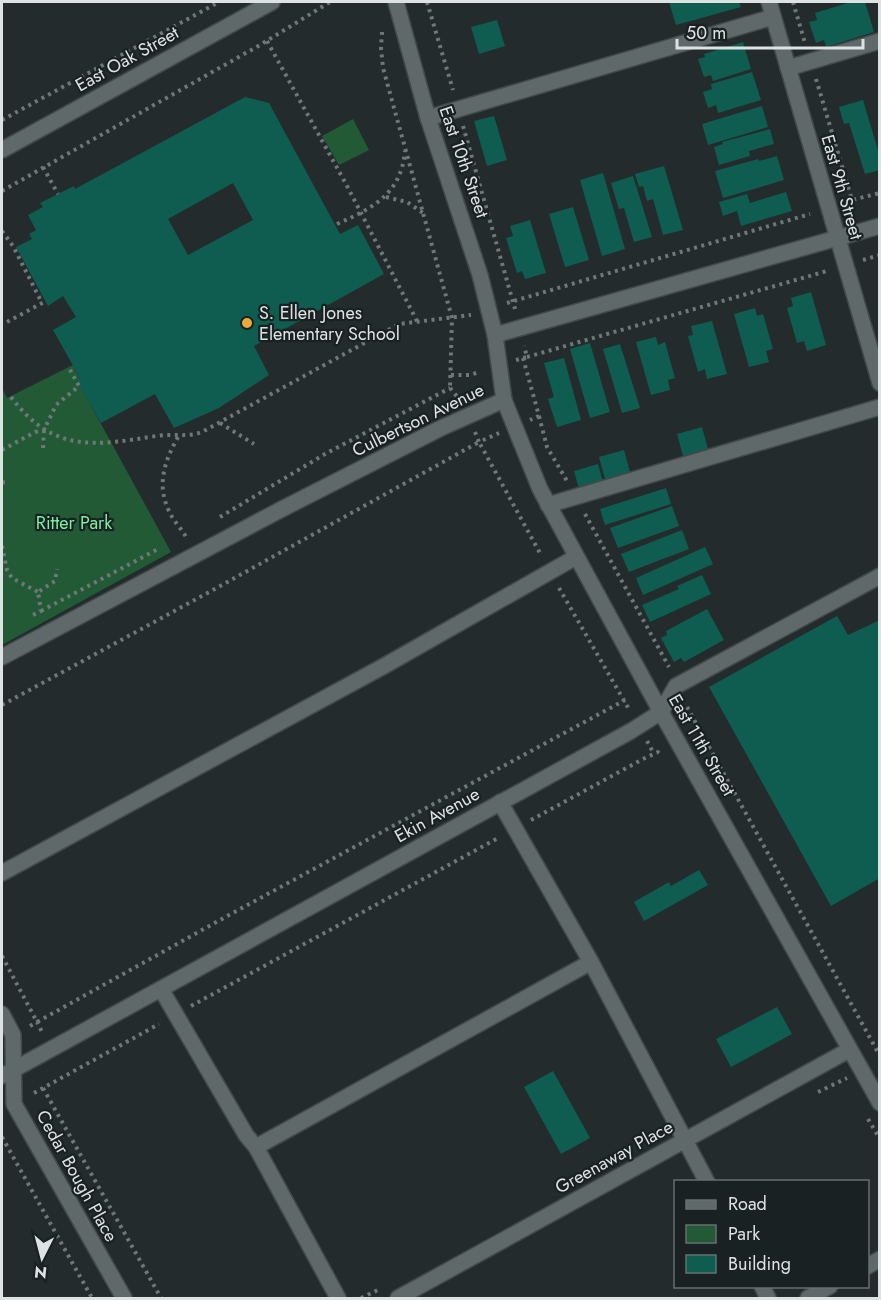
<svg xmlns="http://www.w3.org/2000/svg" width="881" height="1300" font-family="Jost,sans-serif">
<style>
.green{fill:#225a36}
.building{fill:#0f5d50;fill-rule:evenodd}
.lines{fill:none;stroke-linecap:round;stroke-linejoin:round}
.service-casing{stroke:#42494a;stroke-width:18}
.minor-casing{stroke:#42494a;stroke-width:18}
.path{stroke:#707778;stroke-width:4;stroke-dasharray:3 4.5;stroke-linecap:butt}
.service{stroke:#60696a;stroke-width:15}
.minor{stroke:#60696a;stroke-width:15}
.poi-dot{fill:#eca93b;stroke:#192122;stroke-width:2}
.labels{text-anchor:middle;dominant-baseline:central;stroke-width:4.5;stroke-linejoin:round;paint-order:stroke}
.street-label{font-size:18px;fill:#dde3e3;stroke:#192122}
.poi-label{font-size:18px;fill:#dde3e3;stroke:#192122;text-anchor:start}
.park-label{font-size:18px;fill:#7cf1a1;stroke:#192122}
</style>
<rect width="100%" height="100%" fill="#232b2c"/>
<g class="green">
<path d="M353 119 369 150 339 165 322 136Z"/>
<path d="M73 365 80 378 77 380 171 552 2 645V388L7 398Z"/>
</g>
<g class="building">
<path d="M669 2H739L741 7 676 25Z"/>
<path d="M851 2H865L874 32 826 47 824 40 816 43 809 22 817 20 815 13Z"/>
<path d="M497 20 505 46 479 54 471 27Z"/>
<path d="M743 42 751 69 713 81 711 75 704 77 698 59 705 57 704 54Z"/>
<path d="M752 72 761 100 718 113 716 105 708 108 703 92 712 89 711 84Z"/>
<path d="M245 97 269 103 340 234 358 225 384 274 254 346 269 375 219 408 174 428 155 394 101 423 76 380 80 378 53 330 76 317 63 296 48 306 16 247 32 239 29 234 36 230 28 215 43 207 40 203 74 186 75 189ZM233 183 253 220 188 255 168 219Z"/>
<path d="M863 100 880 157V170L865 174 849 123 844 124 839 107Z"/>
<path d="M762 106 768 127 708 145 702 124Z"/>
<path d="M494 116 507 160 487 166 474 121Z"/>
<path d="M770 129 774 144 749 151 750 156 719 165 714 147 723 144 722 142Z"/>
<path d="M777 156 784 180 723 198 715 171 758 159 759 161Z"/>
<path d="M664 166 683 230 663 235 653 199 647 201 643 186 639 187 635 174Z"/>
<path d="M603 173 625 249 602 256 580 180Z"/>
<path d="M633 176 652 237 634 242 624 208 619 209 611 183Z"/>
<path d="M786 192 792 211 741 226 737 211 723 216 719 202 747 194 750 203Z"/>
<path d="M573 207 589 260 565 267 549 214Z"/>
<path d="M530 220 546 273 525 279 522 271 517 273 506 238 513 236 510 226Z"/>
<path d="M811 292 826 345 807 351 804 341 797 343 787 308 793 306 791 298Z"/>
<path d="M755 308 757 316 763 314 773 349 766 351 769 362 749 367 734 314Z"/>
<path d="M712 321 727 374 707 379 705 369 698 372 688 336 693 335 691 326Z"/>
<path d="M656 337 658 345 665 342 675 378 668 380 670 390 651 395 636 342Z"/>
<path d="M590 343 610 412 590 418 570 349Z"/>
<path d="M620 344 640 408 622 413 603 349Z"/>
<path d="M564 358 581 420 557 427 548 399 554 397 544 363Z"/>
<path d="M702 427 708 449 683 456 677 434Z"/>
<path d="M624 450 630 472 605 479 599 457Z"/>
<path d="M598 464 603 482 579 489 574 471Z"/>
<path d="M666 488 671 504 605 525 600 509Z"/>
<path d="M672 506 679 526 618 548 610 528Z"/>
<path d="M682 530 689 549 629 572 621 554Z"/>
<path d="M705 547 713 564 643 595 636 578Z"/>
<path d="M702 575 711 594 650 622 642 605 679 589 677 586Z"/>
<path d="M707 609 724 640 684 662 681 658 674 662 661 638 667 635 666 631Z"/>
<path d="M837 616 848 635 880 620V878L831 906 709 687Z"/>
<path d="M699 870 708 885 644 921 634 902 669 882 671 886Z"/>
<path d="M777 1007 792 1034 731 1067 716 1039Z"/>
<path d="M553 1071 590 1138 561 1154 524 1087Z"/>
</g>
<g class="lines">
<g class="service-casing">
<g id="service">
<path d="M788 68 880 41"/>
<path d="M428 118 773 17"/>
<path d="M548 505 880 407"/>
<path d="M500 802 591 962 707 1182"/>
<path d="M2 873 384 666 576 557"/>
<path d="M161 989 246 1135 256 1147 338 1298"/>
<path d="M256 1147 591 962"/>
<path d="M868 1266 880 1259"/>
<path d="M762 1286 768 1298"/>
<path d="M808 1298 830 1286"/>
</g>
</g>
<g class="minor-casing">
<g id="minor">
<path d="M396 2 428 118 480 275 495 335 504 400 540 489 661 712 880 1103"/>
<path d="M769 2 880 383"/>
<path d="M2 150 272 2"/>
<path d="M495 335 880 226"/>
<path d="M2 657 282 509 441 428 504 400"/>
<path d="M2 1014 13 1035 14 1104 124 1298"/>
<path d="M2 1076 631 731 661 712 676 686 880 576"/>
<path d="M398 1298 849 1050"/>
</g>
</g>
<g class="path">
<path d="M427 2 453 90"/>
<path d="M793 2 805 43"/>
<path d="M382 32 381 48 383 68 452 318 450 388"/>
<path d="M267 41 346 184 418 323"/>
<path d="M816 79 852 200 880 193"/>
<path d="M2 120 219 2"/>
<path d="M463 126 515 309"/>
<path d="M43 167 58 194"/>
<path d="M2 191 260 45 330 2"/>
<path d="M386 197 407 202 423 213"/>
<path d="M337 224C373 208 401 194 405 151"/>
<path d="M2 231 13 246 42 303"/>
<path d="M863 260 880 255"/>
<path d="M507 303 810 214"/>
<path d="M7 322 46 301"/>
<path d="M527 357 827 271"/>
<path d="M523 358 539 416 530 420"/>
<path d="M516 360 527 357 524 346"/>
<path d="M451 375H469L480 372"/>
<path d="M450 388 459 399"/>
<path d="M11 397C53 453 94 446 156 436 172 433 186 438 202 432L399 324 471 315"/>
<path d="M539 416 547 447 567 481"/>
<path d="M220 423 254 444"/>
<path d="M475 432 479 442 499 433"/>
<path d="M178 437C164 462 156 486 170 513 174 522 182 529 186 537"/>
<path d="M43 448 44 430"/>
<path d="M2 450 35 432 44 430 56 405 79 386 69 368"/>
<path d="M2 482 6 483"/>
<path d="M2 510H3"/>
<path d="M585 514 669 667"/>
<path d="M220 517 325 454 450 388"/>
<path d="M2 546 7 570 12 578 38 592"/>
<path d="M559 588 630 711"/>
<path d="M41 611 160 548"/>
<path d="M33 615 41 611 38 592 55 581 57 569"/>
<path d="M2 705 222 585 479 442 541 555"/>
<path d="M687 707 880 1056"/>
<path d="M647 741 654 754"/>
<path d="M531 820 643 759 658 752 660 755"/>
<path d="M2 956 37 1022 229 915 625 700"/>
<path d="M191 1006 498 838"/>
<path d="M30 1026 37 1022 42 1032"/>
<path d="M43 1088 161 1298"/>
<path d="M818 1092 847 1078"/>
<path d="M34 1093 159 1024"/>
<path d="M868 1119 880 1139"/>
<path d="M2 1137 92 1298"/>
<path d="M361 1298 380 1289"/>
</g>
<use href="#service" class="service"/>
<use href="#minor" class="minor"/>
</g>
<circle class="poi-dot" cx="247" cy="323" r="6"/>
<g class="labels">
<g class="street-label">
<text transform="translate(127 59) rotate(-29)">East Oak Street</text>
<text transform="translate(464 162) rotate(71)">East 10th Street</text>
<text transform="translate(842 187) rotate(74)">East 9th Street</text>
<text transform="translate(418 420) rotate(-26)">Culbertson Avenue</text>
<text transform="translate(702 745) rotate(60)">East 11th Street</text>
<text transform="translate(437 815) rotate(-29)">Ekin Avenue</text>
<text transform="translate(614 1157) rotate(-29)">Greenaway Place</text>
<text transform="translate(77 1176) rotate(61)">Cedar Bough Place</text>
</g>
<g class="poi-label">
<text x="259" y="313">S. Ellen Jones<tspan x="259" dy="21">Elementary School</tspan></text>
</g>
<g class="park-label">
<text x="74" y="523">Ritter Park</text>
</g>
</g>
<rect width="881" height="1300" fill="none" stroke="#dde3e3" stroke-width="6"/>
<rect x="674" y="1180" width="195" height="108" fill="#192122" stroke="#676f6f" stroke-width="1.5"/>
<rect x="686" y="1200" width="30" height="9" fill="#60696a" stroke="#676f6f" stroke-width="1.5"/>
<text x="728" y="1210" font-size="18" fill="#dde3e3">Road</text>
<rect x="686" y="1225" width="30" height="18" fill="#225a36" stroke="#676f6f" stroke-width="1.5"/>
<text x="728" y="1240" font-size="18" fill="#dde3e3">Park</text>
<rect x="686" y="1255" width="30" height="18" fill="#0f5d50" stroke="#676f6f" stroke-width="1.5"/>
<text x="728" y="1270" font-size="18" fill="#dde3e3">Building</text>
<g transform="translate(42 1258) rotate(186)" stroke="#192122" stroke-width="4.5" paint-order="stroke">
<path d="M0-4.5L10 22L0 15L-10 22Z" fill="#dde3e3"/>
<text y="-9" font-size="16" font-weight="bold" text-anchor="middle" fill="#dde3e3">N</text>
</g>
<path d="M677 39v9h186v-9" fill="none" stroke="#dde3e3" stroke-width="3"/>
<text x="686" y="39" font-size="18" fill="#dde3e3" stroke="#192122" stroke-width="4.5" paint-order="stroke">50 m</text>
</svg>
